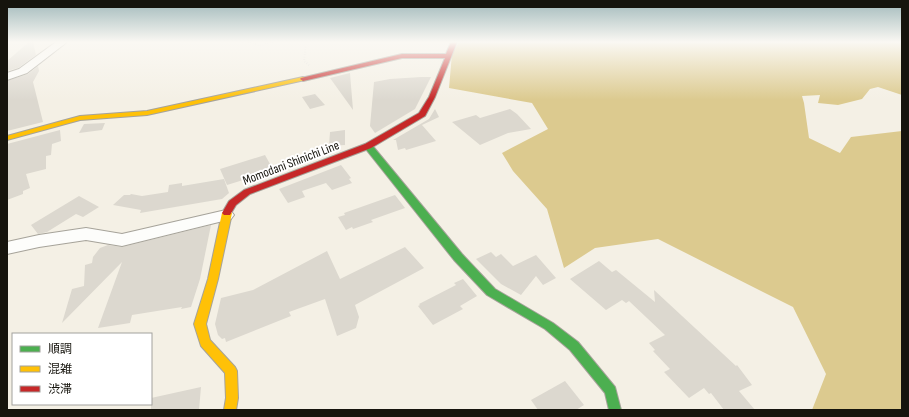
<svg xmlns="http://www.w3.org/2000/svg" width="909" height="417" font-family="'Sofia Sans Condensed','Noto Sans JP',sans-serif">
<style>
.forest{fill:#dcca8f}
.building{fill:#dcd8cf}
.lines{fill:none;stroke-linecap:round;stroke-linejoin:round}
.street-casing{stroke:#a6a39a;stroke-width:2}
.fast-casing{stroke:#a6a39a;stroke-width:2}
.slow-casing{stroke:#a6a39a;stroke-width:2}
.jam-casing{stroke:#a6a39a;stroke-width:2}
.path{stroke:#dad9d6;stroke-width:2;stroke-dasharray:0.5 2;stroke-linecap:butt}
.street{fill:#fdfdfb;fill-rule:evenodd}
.fast{fill:#4caf50;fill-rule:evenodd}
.slow{fill:#ffc107;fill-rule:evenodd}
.jam{fill:#c62828;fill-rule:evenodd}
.labels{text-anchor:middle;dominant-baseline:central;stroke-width:4;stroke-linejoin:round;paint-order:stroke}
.street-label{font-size:13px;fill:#16140d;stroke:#fff}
</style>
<rect width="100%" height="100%" fill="#f4f0e5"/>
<path class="forest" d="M459 42H902V95L878 87 870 89 862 99 838 105 818 103 820 95 802 96 804 103 809 138 840 153 851 137 902 131V410H812L826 374 793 307 658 239 595 248 564 268 547 209 513 171 502 153 548 129 532 103 449 88 452 54Z"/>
<g class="building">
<path d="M29 42H33L36 55 18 68 7 71V61Z"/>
<path d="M38 66 39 71 33 82 43 122 7 131V81L28 74Z"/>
<path d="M350 73 353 110 330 78Z"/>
<path d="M421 77H431L415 109 375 133 370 126 374 82 390 79Z"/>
<path d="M315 94 325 105 310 109 302 97Z"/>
<path d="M435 109 439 117 422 125 436 141 406 150 405 148 398 150 396 140H393L429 119Z"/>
<path d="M510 109 517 114 531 129 508 133 480 145 452 122 476 115 480 118Z"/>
<path d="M105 123 102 130 79 133 84 124Z"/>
<path d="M60 130 61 141 52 144 51 155 46 156V169L26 174 30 188 23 191V194L7 200V144Z"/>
<path d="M345 130V145L329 146 330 132Z"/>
<path d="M265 155 275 173 260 178 259 175 227 185 220 169Z"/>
<path d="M341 165 351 178 349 179 352 183 332 190 326 183 302 191 305 197 288 203 279 189Z"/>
<path d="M224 179 229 193 222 199 140 213 141 210 113 205 124 195H130L131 194 142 196 168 192 169 185 182 183V186Z"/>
<path d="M395 195 405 208 371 220 373 222 353 229 352 227 346 230 338 217 345 215 344 213Z"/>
<path d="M79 196 99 207 83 217 76 214 47 232 38 234 31 225Z"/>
<path d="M211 225 200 279 191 307 181 309 182 307 132 315 130 323 98 328 122 262 62 323 72 289 84 286 85 265 92 263 93 257 100 248 108 245 122 247Z"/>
<path d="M405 247 424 268 355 305 359 317 356 328 337 336 325 299 289 312 291 316 226 342 225 338 222 339 218 335 215 324 221 298 253 290 327 251 340 279Z"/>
<path d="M491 252 496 257 501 254 513 266 536 255 556 278 543 285 536 276 521 295 501 284 476 259Z"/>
<path d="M599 261 612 272 616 270 655 302 654 290 736 366 737 365 752 385 739 391 755 410H724L711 393 709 394 704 388 689 398 664 372 670 369 653 351 655 350 649 343 665 335 629 301 626 303 622 300 606 310 570 279Z"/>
<path d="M463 279 477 296 460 306 463 309 433 325 418 306 420 305 419 304 456 285 454 283Z"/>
<path d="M565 381 584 405 576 410H538L531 400Z"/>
<path d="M201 387 199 410H151V398Z"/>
</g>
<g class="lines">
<g class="street-casing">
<g id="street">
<path d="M56 42H67L27 73 7 80V73L19 69Z"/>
<path d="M226 210 231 211 234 215 231 219 122 246 86 240 39 247 7 254V242L39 235 86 228 122 234Z"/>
</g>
</g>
<g class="fast-casing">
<path id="fast" d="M365 144H371L462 254 495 289 553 323 578 342 615 387 621 410H609L605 393 570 350 545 329 487 295 454 260 365 148 364 146Z"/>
</g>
<g class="slow-casing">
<g id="slow">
<path d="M303 77 306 79 305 80 147 115 80 120 7 140V136L80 116 147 111Z"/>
<path d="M227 210 232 213 218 279 206 324 210 340 235 367 237 371 238 398 236 410H224L226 398 225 373 201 346 194 324 208 279 222 213Z"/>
</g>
</g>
<g class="jam-casing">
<path id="jam" d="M451 42H457L435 97 425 116 371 148 250 194 236 205 230 215H224L222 213 229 201 244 190 365 144 419 113 429 97 445 58H402L303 81 300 79 301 78 402 54H446Z"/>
</g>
<g class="path">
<path d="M243 42 260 45 277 42"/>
<path d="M306 42 304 61 309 65"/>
</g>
<use href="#street" class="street"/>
<use href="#fast" class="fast"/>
<use href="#slow" class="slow"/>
<use href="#jam" class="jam"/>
</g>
<linearGradient id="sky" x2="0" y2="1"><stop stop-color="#a0b8ba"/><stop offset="0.42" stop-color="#faf8f3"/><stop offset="1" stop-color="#faf8f3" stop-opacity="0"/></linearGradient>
<rect width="909" height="100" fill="url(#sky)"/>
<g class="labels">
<g class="street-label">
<text transform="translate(291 163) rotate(-21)">Momodani Shinichi Line</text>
</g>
</g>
<rect width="909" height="417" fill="none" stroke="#16140d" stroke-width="16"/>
<rect x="12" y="333" width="140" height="72" fill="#ffffff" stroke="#a2a19e"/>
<rect x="20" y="346" width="20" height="6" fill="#4caf50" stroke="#a2a19e"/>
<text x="48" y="353" font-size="12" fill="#16140d">順調</text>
<rect x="20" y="366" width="20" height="6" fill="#ffc107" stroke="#a2a19e"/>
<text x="48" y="373" font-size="12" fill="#16140d">混雑</text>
<rect x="20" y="386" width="20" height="6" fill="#c62828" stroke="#a2a19e"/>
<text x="48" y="393" font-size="12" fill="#16140d">渋滞</text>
</svg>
